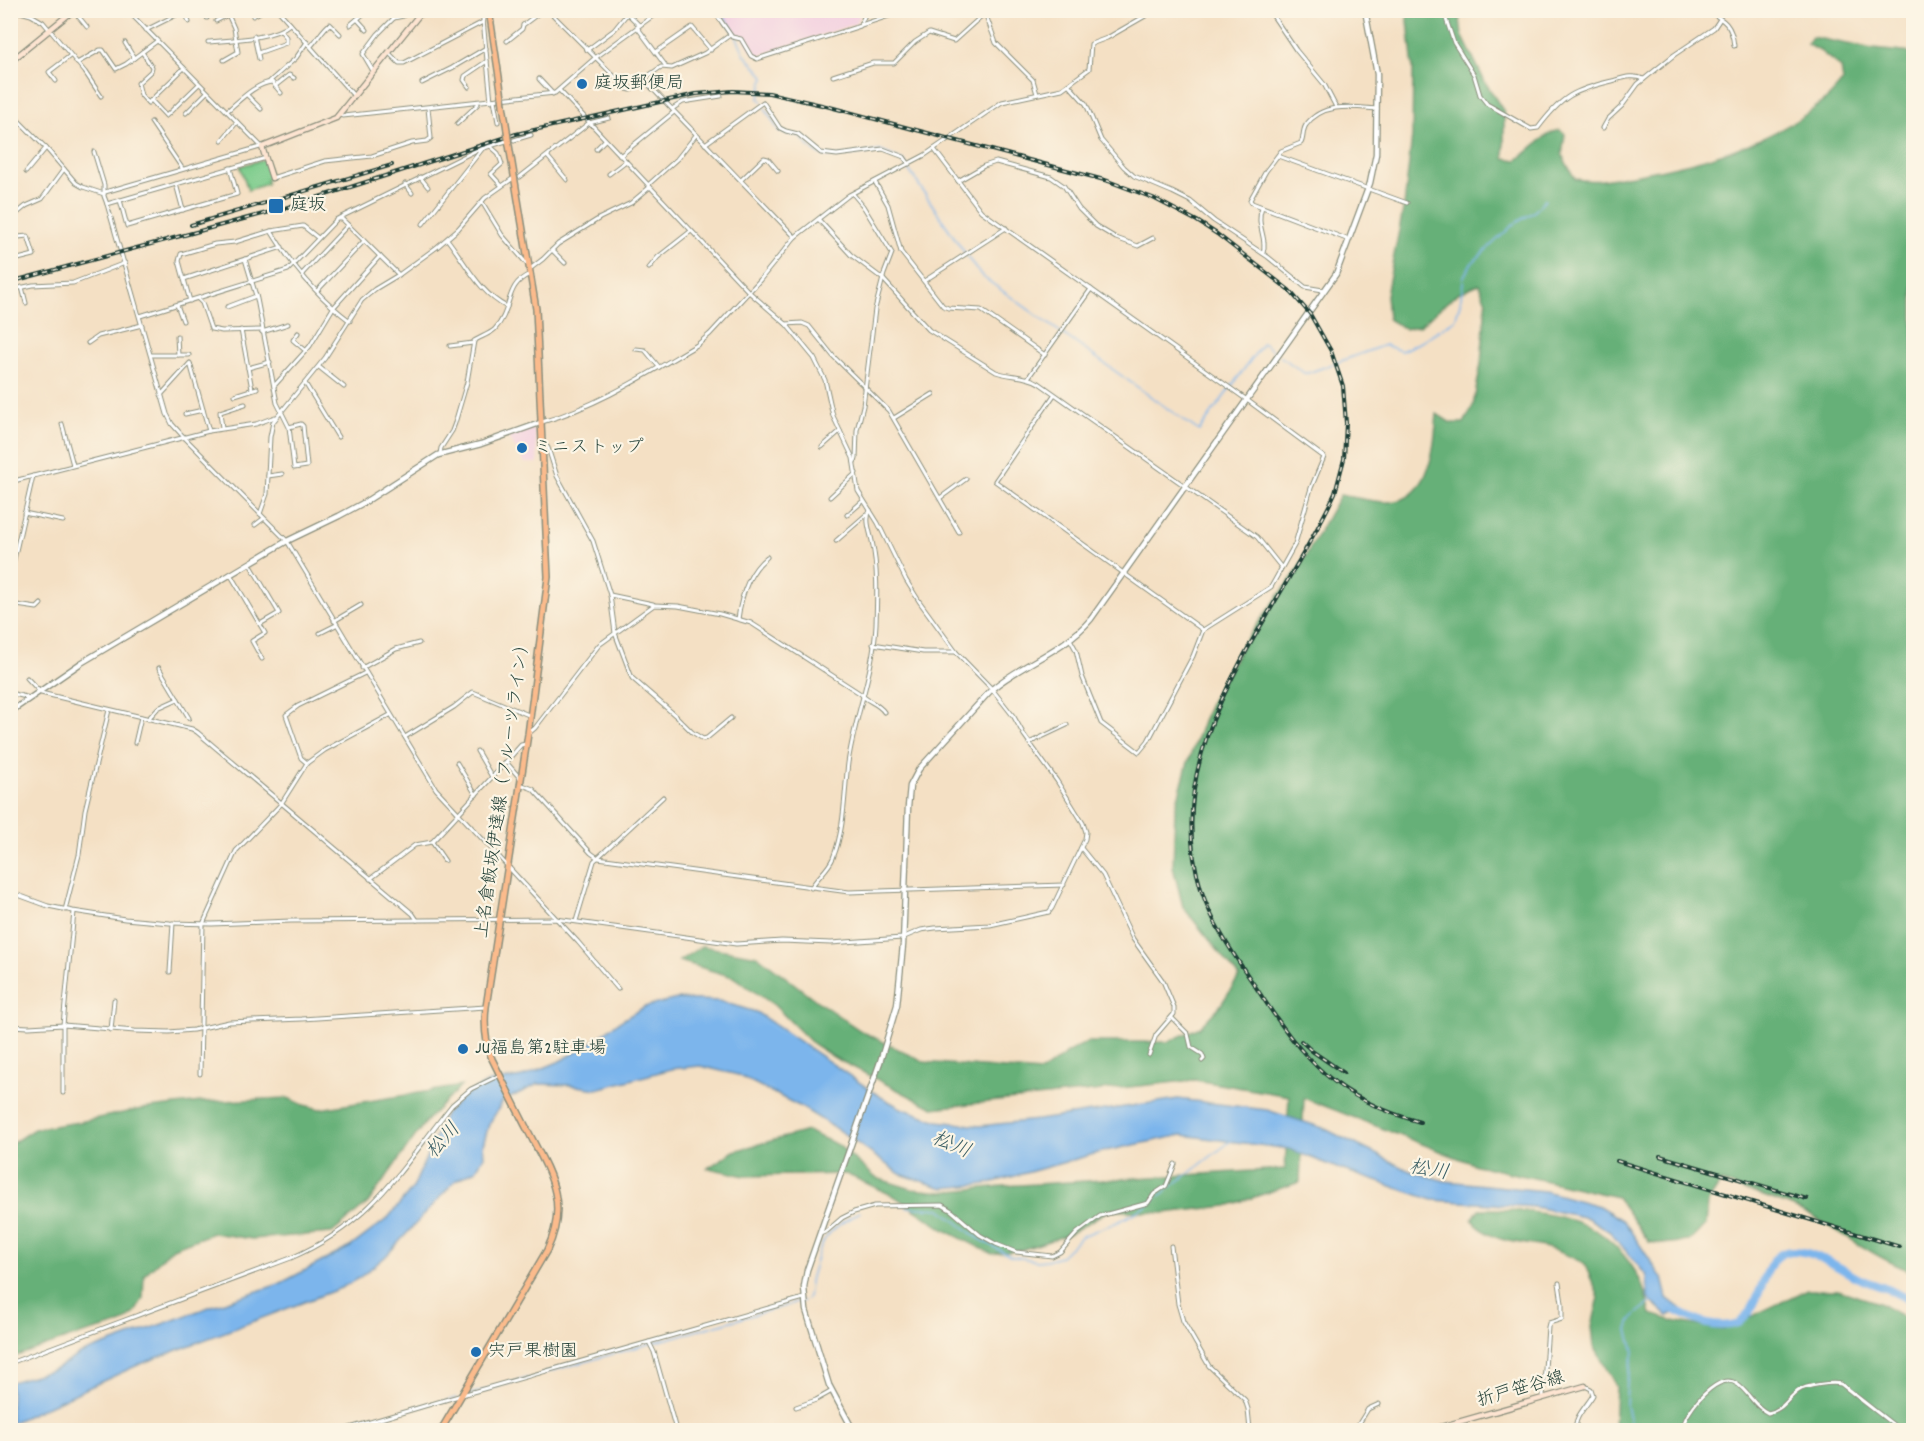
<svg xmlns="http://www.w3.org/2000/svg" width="1924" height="1441" font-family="Dekko,'Klee One',sans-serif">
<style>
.built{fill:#f3cfe0}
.green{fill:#7dcc8c;stroke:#4e8460;stroke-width:1.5}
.forest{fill:#66b078;stroke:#427656;stroke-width:1.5}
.water{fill:#7cb5ec;stroke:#4e7990;stroke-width:1.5}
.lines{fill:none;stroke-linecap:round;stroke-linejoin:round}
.stream{stroke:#7cb5ec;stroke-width:1.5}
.river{stroke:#7cb5ec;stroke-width:8}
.minor-casing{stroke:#8a8e7c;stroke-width:5}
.tertiary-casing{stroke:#8a8e7c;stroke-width:7}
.secondary-casing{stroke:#8a8e7c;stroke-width:7}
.primary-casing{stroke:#8a8e7c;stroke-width:8}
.minor{stroke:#fff;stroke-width:3}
.tertiary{stroke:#fff;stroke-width:4.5}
.secondary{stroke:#fde4d1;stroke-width:4.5}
.primary{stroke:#fbbb8c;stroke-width:5}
.rail-casing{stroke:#1f3d34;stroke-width:4}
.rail{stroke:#fcf5e5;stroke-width:1.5;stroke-dasharray:4.5;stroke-linecap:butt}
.primary-bridge-casing{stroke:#8a8e7c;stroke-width:8;stroke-linecap:butt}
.primary-bridge{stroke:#fbbb8c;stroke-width:5}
.poi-dot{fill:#1f6fb2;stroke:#fcf5e5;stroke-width:2}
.labels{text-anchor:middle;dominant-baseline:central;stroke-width:4.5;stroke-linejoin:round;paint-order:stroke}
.poi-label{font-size:18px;fill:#1f3d34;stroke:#fcf5e5;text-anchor:start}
.street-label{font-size:18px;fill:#1f3d34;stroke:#fcf5e5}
.water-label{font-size:20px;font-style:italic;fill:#365b62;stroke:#fcf5e5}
</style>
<rect width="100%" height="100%" fill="#fcf5e5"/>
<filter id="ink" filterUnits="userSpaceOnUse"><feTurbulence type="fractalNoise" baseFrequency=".0167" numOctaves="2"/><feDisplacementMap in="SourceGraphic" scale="12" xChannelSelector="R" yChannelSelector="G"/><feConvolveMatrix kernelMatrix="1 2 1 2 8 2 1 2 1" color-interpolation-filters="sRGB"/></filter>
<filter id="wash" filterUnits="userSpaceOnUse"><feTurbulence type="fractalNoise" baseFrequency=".008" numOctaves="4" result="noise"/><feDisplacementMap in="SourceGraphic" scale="24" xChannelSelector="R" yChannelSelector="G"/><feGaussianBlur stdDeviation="1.35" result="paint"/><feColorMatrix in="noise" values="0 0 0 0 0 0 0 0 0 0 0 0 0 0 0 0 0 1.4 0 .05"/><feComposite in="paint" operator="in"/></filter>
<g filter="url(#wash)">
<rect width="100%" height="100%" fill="#f4e0c4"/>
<g class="built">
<path d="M857 10 860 16 855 24 757 56 751 51 743 36 737 34 721 11Z"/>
<path d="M532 428 535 432 538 463H525L508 437Z"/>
</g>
<path class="green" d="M265 159 271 177 266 179 267 184 248 190 240 166Z"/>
<g class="forest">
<path d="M1407 11H1459L1462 35 1485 82 1504 112V158L1517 160C1532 150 1544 133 1560 130L1565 134 1562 155 1575 179C1596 183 1616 178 1638 174 1702 163 1773 143 1824 101 1831 96 1837 88 1843 81L1841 68 1820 51 1807 44 1812 37 1873 49 1913 53V1272C1875 1258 1844 1233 1808 1214 1781 1199 1750 1193 1721 1182L1708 1202 1706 1225 1689 1241 1662 1244 1649 1242 1617 1197 1476 1165 1304 1098 1300 1182 1227 1206 1164 1213 1109 1210 1067 1235 1021 1250 992 1254 945 1230 894 1196 846 1174 745 1176 708 1168 734 1151 807 1131 838 1145 876 1178 912 1189 942 1192 1003 1186 1285 1169 1289 1096 1195 1080 933 1108 835 1058 813 1044 774 1005 733 977 679 961 702 946 758 956 817 1001 861 1031 924 1062 1041 1072 1069 1052 1087 1042H1168L1200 1027 1220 1006 1239 977 1183 907 1173 867 1175 809 1188 762 1211 700 1247 638 1297 571 1340 495C1355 497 1372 502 1387 502 1431 502 1434 447 1437 414L1451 423H1464L1473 406 1481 364 1486 302 1479 284 1458 293 1419 326 1405 329 1388 319 1386 295 1404 206 1412 136 1413 69Z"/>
<path d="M461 1086 426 1121 368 1203 332 1233 252 1239 213 1233 173 1248 144 1275 143 1298 135 1313 122 1323 69 1338 11 1358V1144L34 1129 79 1122 142 1109 201 1102 288 1098 304 1105 320 1109Z"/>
<path d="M1479 1209C1515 1209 1575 1213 1604 1236 1615 1245 1628 1259 1635 1271 1643 1283 1647 1300 1651 1314L1673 1321 1723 1330 1807 1290H1838L1879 1303 1913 1322V1430H1614L1616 1386 1594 1346 1592 1326 1599 1297 1584 1263C1574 1259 1564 1253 1554 1250 1525 1240 1494 1247 1472 1220Z"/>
</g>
<path class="water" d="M677 999 719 1001 756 1012 881 1097 901 1108 938 1121 979 1126 1038 1120 1178 1099 1267 1110 1323 1128 1410 1171 1445 1181 1545 1191 1599 1206 1624 1221 1662 1278 1667 1298 1681 1309 1668 1316 1648 1299 1647 1276 1610 1232 1588 1218 1535 1207 1433 1200 1337 1168 1289 1149 1182 1135 1105 1151 986 1184 943 1188 900 1174 843 1133 801 1107 738 1075 700 1066 671 1069 597 1089 570 1085 538 1084 503 1101 489 1124 483 1145 484 1156 476 1170 456 1180 385 1257 359 1278 341 1288 138 1365 11 1423V1382L56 1369 80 1354 212 1306 279 1284 350 1247 387 1219 413 1188 445 1114 465 1095 489 1082 522 1077 558 1062 586 1047 617 1023 644 1007Z"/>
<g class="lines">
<g class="stream">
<path d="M720 10 734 31 745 55 763 75 764 78 759 98 762 102"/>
<path d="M765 108 778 130 784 133 799 136 813 150 821 155 834 157 880 151 902 160 975 268 983 277 1199 431 1263 343 1276 353"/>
<path d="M1280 356 1304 373H1308L1385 345 1401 351 1421 342 1455 320 1460 304 1464 276 1471 264 1514 224 1534 212 1545 200"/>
<path d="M906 1207 941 1209 973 1235 1010 1256 1038 1261 1046 1260 1061 1256 1082 1236 1120 1221 1146 1206 1231 1141"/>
<path d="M807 1299C810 1293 809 1284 811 1277 822 1238 824 1232 860 1212"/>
<path d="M544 1373 803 1301"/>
<path d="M464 1396 528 1378"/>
<path d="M444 1402 456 1398"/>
<path d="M349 1430 381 1420"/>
<path d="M1632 1430 1626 1406 1627 1381 1634 1352 1628 1330 1631 1321 1636 1314 1653 1301"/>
</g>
<path class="river" d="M1669 1307C1691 1318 1712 1332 1739 1323 1759 1307 1760 1281 1772 1263 1791 1233 1837 1268 1858 1278 1868 1283 1879 1285 1889 1290 1897 1293 1905 1298 1914 1302"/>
</g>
</g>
<g filter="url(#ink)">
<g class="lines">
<g class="minor-casing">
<g id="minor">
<path d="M13 10 31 15 43 22 85 72 101 96"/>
<path d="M127 10 262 147"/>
<path d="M206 10 207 18"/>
<path d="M278 10 354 96"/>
<path d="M387 10 394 18 403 16 409 10"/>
<path d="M412 10 420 15"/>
<path d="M482 10 491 101"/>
<path d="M548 10 627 89 631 90 642 82H646L795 237"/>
<path d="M624 10 639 25"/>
<path d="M711 10 716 14 732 37 741 39 751 56 757 59 860 26 867 10"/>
<path d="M984 10 996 43 1033 80 1037 94"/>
<path d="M1218 10H1228"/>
<path d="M1269 10 1296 50 1324 84 1336 107"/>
<path d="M1443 10 1454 43 1474 75 1480 95 1487 104 1531 129 1538 128C1562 96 1574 90 1612 81 1623 78 1633 74 1644 79"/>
<path d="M1706 10C1725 20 1732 25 1734 46"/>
<path d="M74 11 87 27"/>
<path d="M185 11 189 22"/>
<path d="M661 11 684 10"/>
<path d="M1869 11 1870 10"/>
<path d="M253 16 264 10"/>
<path d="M357 19 367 30"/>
<path d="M216 21 237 10"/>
<path d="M350 25 368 10"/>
<path d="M861 25 907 10"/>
<path d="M637 27 665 65"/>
<path d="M146 30 186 10"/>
<path d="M254 36 259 59"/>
<path d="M507 41 522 29 523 25 543 10"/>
<path d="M208 42C231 40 273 39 290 24"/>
<path d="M125 43 134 58"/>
<path d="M311 46C317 40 324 27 330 24L340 34"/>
<path d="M587 50 614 30 627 14"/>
<path d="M142 52 152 67 151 71 138 83 141 95 148 103 184 68"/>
<path d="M656 52 692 27 711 50"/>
<path d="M258 53 286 43V37L281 31"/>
<path d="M389 53 399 63H404L483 22"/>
<path d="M224 60 238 52 234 28 226 10"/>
<path d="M77 63 100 50H103L116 69 126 64 157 41"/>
<path d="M373 71 363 54 378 34 394 18"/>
<path d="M833 76 873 63H894L915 42 929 33 954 41 985 13"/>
<path d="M539 79 553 94"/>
<path d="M56 81 49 72 70 56"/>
<path d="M270 81 296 58 307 42"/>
<path d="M645 82 648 76 661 67 672 68 705 53 730 35"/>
<path d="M422 83 452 68 486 48"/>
<path d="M1069 85 1086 104 1101 140 1124 167 1134 176 1172 192 1190 201 1214 221 1268 257 1305 287 1323 290"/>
<path d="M275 86 289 75 294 78"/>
<path d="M469 87 464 80 465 76 487 61"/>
<path d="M247 95 261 109"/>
<path d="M151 100 166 116 199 84"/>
<path d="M494 100 498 122"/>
<path d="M672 109 683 102 721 96"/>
<path d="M227 111C239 101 256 83 272 82L281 93"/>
<path d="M10 112 46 148 76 183 83 187 104 194"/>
<path d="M186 113 207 92"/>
<path d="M339 115 343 116 555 93 595 58 661 10"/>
<path d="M151 122 182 168"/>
<path d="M457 124 478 104"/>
<path d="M1603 128 1608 119 1622 106 1638 84 1674 55 1714 28 1720 19"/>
<path d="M222 140 237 122"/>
<path d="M514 140 531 135"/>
<path d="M705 144 763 102 780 128 786 131 798 134 821 153 837 155 883 149 904 157 909 164"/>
<path d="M489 145 498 153 502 164 491 174 501 185"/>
<path d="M596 149 605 140"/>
<path d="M934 149 981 211 1247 400 1324 457 1311 488 1295 544 1271 587 1203 630 1193 656 1148 741 1139 752 1101 723 1082 676 1076 650 1070 639"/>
<path d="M94 152 104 185V196L107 204"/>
<path d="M620 156 674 112"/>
<path d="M1278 156 1407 203"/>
<path d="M548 157 567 180"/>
<path d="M266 158 107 204 167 414 172 424 181 434 287 541 436 789 578 942 618 989"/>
<path d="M26 172 46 148"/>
<path d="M609 174 626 161"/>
<path d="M420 177 428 187"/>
<path d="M520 177 589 123 609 118"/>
<path d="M272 178 325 161 372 156 412 143 427 141 431 138 428 108"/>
<path d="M741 180 764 158 768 159 778 171"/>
<path d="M958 181 984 166 996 162 1051 177 1064 186 1079 209 1096 226 1116 238 1138 246 1153 238"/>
<path d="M875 182 888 205 901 252 943 306 948 308 981 310 1045 355"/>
<path d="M176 184 183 210"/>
<path d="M405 184 412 193"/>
<path d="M648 185 677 159 696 135"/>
<path d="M105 192 260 147"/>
<path d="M853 194 863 206 892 253 884 274 875 309 863 406 857 430 856 459 854 462"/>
<path d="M120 200 127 226 237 194 230 168"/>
<path d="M482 202 502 235 527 264"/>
<path d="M1262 207C1255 225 1268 238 1263 253"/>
<path d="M339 218 475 151 506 141"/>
<path d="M10 219 26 206 42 199 64 169"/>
<path d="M819 220 851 255 883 279 929 330 996 372C1010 377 1026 375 1039 383L1257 537 1281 567"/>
<path d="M423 224 483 148"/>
<path d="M10 227 18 237 28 236 34 255 10 261"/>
<path d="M271 231C291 264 319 298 350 321"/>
<path d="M447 239C466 263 479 293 507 307"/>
<path d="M1349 240 1252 203 1250 200 1266 171 1281 151 1301 143C1304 138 1302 131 1306 125 1323 102 1353 107 1377 109"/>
<path d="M552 250 565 263"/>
<path d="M245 259 257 299 277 403 289 427 294 468 307 466 303 426 301 424 289 427"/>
<path d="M649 268 658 257 691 231"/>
<path d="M530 269 543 259 558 244 600 218 631 203 650 187"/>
<path d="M302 274 348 225"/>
<path d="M184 279 282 247"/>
<path d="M924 281 1006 228"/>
<path d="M22 287 26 303"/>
<path d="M10 290 33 285 73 283 125 263"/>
<path d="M317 291 364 241"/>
<path d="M198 299 202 303 211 329 222 331 262 330"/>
<path d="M190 301 179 261 181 254 215 244 235 242 271 231 303 226 318 238"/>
<path d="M177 305 183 321"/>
<path d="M227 307 256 296"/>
<path d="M140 316 288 270 337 219H342L399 275"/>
<path d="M786 324 802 323 809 326 833 356 889 411 959 532"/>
<path d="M241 330 252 389"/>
<path d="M262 332 288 324"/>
<path d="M298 333 293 340 305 350"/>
<path d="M177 336 178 355"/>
<path d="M88 343 98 336 142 325"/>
<path d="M450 346 473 343"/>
<path d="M636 349 645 350 659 367"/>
<path d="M151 355H189"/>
<path d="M319 367 344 387"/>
<path d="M248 368 270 362"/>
<path d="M1028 378 1091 289"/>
<path d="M305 383 338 437"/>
<path d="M274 386 310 346 333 308 380 256"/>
<path d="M161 395 190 363 209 431"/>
<path d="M235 395 257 388"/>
<path d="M1054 395 995 481 1203 630"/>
<path d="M185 414 203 410"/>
<path d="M894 418 933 394"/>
<path d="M542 422C598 406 647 374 697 345L710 334 760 280 795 237 849 195 925 155 1002 102 1062 89 1089 69 1091 44 1107 38 1147 15 1149 10"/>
<path d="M62 424 73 465"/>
<path d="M222 428 220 412 245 404"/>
<path d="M543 441 548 448 557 476 593 541 610 595 615 633 632 678 676 716 692 732 703 739 707 738 731 718"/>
<path d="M822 447 840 431"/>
<path d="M440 454 441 448 452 431 455 423 467 382 474 341C480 337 490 334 495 329 513 310 504 285 530 274"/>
<path d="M268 476 282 474"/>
<path d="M10 482 209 431 256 424 275 417"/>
<path d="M830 497 856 473"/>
<path d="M940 498 966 479"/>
<path d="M24 513 63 521"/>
<path d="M260 514 267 494 270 437 273 422 325 358 362 300 375 289 400 274 437 247 458 229 485 198 512 179"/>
<path d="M847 515 863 501"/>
<path d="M255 525 263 519"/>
<path d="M836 541 867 514"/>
<path d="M250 564 279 613 260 624"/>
<path d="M230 574 265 633 252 641 262 659"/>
<path d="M10 577 33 476"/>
<path d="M610 595 653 604"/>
<path d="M10 604 37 608 41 604"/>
<path d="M738 619C741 596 748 572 767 557"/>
<path d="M334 621 361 605"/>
<path d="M320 633 336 625"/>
<path d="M873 644 923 652H956"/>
<path d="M159 668 189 718"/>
<path d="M362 668 396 649 419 643"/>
<path d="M365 673 298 706 286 715 301 758 307 763 325 750 390 715"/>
<path d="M27 678 41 693 192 729 197 732 413 914 417 920"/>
<path d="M10 693 30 698"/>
<path d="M148 719 158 708 178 699"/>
<path d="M528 734 535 728 599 645 654 605 678 606 720 614 751 623 861 694C867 702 878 703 884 712"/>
<path d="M405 737 454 707 473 692 531 716"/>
<path d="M135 743 141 717"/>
<path d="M1029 743 1067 725"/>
<path d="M477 751 492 777"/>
<path d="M506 762 521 745 526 744"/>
<path d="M457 763 476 795"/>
<path d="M520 784 533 789 591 853 598 858 849 892 1064 885"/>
<path d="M10 795 15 797"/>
<path d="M1081 848 1103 875 1133 939 1163 981 1174 1007V1014L1156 1035 1149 1055"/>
<path d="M445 861 432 842 506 762 520 778"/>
<path d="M370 879 415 845 432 842"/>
<path d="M811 888C817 877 828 870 833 858 845 828 844 795 848 763 855 716 874 671 876 624 877 596 878 568 872 541 870 531 865 520 870 510"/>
<path d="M10 892 48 906 73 911 125 919 170 923 212 924 291 921 556 919 736 944 782 941 831 943 902 938 921 930 935 928 990 925 1044 913 1049 912 1052 908 1085 839 1086 832 1083 823 1057 781 1024 735 1014 717 992 689 956 652 919 601 906 580 878 523 858 491 853 458 833 416 825 380 814 358 786 324 749 292 560 91"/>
<path d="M65 910 79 855 85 810 109 710"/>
<path d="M576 921 594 861 663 797"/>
<path d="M170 972 173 923"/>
<path d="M1172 1018 1188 1034 1191 1047 1202 1054 1204 1059 1202 1061"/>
<path d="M10 1026 29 1027 63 1025 135 1031 169 1032 193 1030 229 1022 302 1019 486 1007"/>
<path d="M111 1030 114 1000"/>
<path d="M200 1074 203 924 236 851 281 804 307 763"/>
<path d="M63 1093V1025L74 912"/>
<path d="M820 1234 827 1231 842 1218 854 1212 875 1206 942 1205 952 1211 980 1235 996 1244 1016 1252 1052 1256 1060 1252 1077 1233 1100 1216 1148 1203 1154 1194 1166 1186 1175 1164"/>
<path d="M1171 1246 1178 1304 1183 1321 1209 1366 1245 1400 1248 1409 1250 1430"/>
<path d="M649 1342 654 1352 676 1430"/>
<path d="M10 1363 291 1258C372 1223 400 1170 452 1105L471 1089 500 1075"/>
<path d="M1543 1397 1548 1327 1549 1323 1562 1319V1303L1559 1283"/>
<path d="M796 1407 816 1400 832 1391"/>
<path d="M343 1430 462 1395 804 1298"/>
<path d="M1355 1430 1368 1409 1379 1404"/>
<path d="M1576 1430C1573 1418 1587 1406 1593 1395L1591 1389 1585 1386"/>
<path d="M1682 1430C1684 1424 1685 1418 1689 1413 1697 1400 1721 1372 1737 1384 1749 1392 1754 1407 1768 1413 1783 1410 1787 1399 1798 1391 1806 1385 1832 1382 1841 1384L1900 1430"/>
</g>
</g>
<g class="tertiary-casing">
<g id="tertiary">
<path d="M10 712 81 663 287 541 339 516 365 502 438 455 481 444 540 423"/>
<path d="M853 1430 829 1385 806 1310 804 1287 807 1270 880 1062 897 1005 903 945 908 807 910 786 919 769 992 689C1023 663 1064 651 1091 619L1336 274 1370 183 1376 154 1377 74 1365 10"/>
</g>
</g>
<g class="secondary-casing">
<g id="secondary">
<path d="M10 62 74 10"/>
<path d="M272 178 262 147 336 118 423 10"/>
<path d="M1430 1430 1585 1386"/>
</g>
</g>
<g class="primary-casing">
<g id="primary">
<path d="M489 10 502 97"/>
<path d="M503 105 507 130"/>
<path d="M441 1430 547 1250C570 1202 549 1172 527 1129 515 1106 504 1083 492 1059 485 1042 484 1025 486 1007L528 734 548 577 536 309 508 139"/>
</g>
</g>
<use href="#minor" class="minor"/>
<use href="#tertiary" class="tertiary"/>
<use href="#secondary" class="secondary"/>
<use href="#primary" class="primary"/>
<g class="rail-casing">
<g id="rail">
<path d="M191 225 392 165"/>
<path d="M10 282 285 208 516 134 696 94 733 91 769 93 826 106 1108 181 1153 198 1197 221 1217 234 1289 290 1310 314 1331 351 1343 386 1346 423 1344 459 1335 493C1278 618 1156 742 1201 889 1213 927 1237 959 1259 992 1304 1061 1337 1099 1420 1122"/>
<path d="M1301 1041 1312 1051 1344 1073"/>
<path d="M1660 1156 1807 1199"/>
<path d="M1617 1161 1900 1247"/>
</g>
</g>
<use href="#rail" class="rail"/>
<g class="primary-bridge-casing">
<g id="primary-bridge">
<path d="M502 97 503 105"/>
<path d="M507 130 508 139"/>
</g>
</g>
<use href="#primary-bridge" class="primary-bridge"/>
</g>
</g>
<g class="poi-dot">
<circle cx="582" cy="84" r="6"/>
<rect x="268" y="198" width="16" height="16" rx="3"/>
<circle cx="522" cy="448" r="6"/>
<circle cx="463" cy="1049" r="6"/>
<circle cx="476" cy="1352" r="6"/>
</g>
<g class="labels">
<g class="poi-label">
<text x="594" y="84">庭坂郵便局</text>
<text x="290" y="206">庭坂</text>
<text x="534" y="448">ミニストップ</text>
<text x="475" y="1049">JU福島第2駐車場</text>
<text x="488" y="1352">宍戸果樹園</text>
</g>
<g class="street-label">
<text transform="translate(504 787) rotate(-82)">上名倉飯坂伊達線（フルーツライン）</text>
<text transform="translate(1521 1390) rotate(-16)">折戸笹谷線</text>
</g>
<g class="water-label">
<text transform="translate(444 1141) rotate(-48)">松川</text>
<text transform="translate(951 1146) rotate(23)">松川</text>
<text transform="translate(1429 1171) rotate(10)">松川</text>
</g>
</g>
<rect width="1924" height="1441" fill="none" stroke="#fcf5e5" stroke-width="36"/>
</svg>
